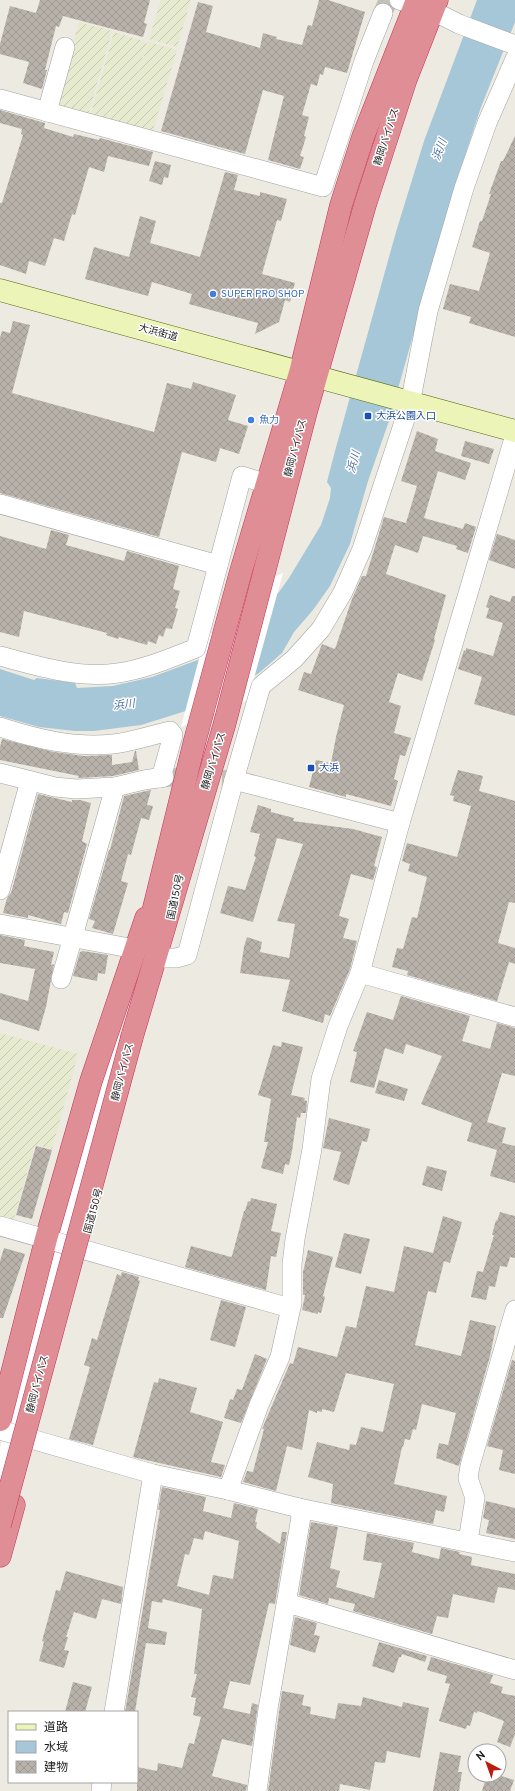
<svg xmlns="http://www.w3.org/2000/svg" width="515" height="1791" font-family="Overpass,'Noto Sans JP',sans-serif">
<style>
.farmland{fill:url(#farmland-furrows)}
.water{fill:#a5c7d7}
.pier{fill:#fff}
.building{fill:url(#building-cross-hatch);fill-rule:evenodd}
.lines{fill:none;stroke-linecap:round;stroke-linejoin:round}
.street-tunnel{stroke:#c2c1b9;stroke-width:19;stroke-dasharray:19 10;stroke-linecap:butt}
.street-casing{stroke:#a2a2a2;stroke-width:20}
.secondary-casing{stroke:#56680c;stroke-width:23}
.highway-casing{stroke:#c93057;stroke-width:23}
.street{stroke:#fff;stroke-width:19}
.secondary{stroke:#ecf4b8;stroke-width:22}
.highway{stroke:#df8e96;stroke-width:22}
.highway-bridge-casing{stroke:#c93057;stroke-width:23;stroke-linecap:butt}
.highway-bridge{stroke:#df8e96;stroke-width:22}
.shop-dot{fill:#3f7fe0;stroke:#fff;stroke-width:1.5}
.transit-dot{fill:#1a4fb4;stroke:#fff;stroke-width:1.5}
.labels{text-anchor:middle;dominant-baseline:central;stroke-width:3;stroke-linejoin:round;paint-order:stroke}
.street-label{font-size:10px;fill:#1b1b1b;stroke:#fff}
.shop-label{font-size:10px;fill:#366cbe;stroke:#fff;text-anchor:start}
.transit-label{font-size:10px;fill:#164399;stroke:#fff;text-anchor:start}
.water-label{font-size:11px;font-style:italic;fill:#5072a3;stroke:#fff}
</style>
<defs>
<pattern id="farmland-furrows" width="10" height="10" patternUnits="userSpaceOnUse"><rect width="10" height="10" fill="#e6eace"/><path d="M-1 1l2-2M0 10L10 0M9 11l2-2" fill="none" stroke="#c5c8b0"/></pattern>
<pattern id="building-cross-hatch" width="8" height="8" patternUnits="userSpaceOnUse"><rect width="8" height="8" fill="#b8b2ab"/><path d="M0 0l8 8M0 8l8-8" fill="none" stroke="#9e9893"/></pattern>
</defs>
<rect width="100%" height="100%" fill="#eceae1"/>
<g class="farmland">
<path d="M161 0H191L177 47 149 39Z"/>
<path d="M79 22 112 31 88 115 55 106Z"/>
<path d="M114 32 147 42 132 96 148 42 177 50 152 133 90 116Z"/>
<path d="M0 1033 78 1054 52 1149 35 1145 13 1221 0 1218Z"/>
</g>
<path class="water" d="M477 0H515V22L481 107 455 186 389 421 368 481 350 544 330 586 313 610 294 632 282 653 259 673 220 696 189 710 141 725 94 731H75L39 727 0 716V669L34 680 37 678 75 683 77 688 113 686 152 677 203 658 279 592 289 578 321 525 330 498 331 488 327 482 335 451 396 232 424 141Z"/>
<g class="pier">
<path d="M283 573 248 700 181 727 205 636 239 621 247 588Z"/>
<path d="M114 1033 139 1039 0 1546V1448Z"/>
</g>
<g class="building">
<path d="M40 0H150L144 23 147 24 143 37 63 16 59 27 56 26 45 70H47L42 89 23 83 29 62 0 54V44L10 6 36 13Z"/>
<path d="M319 0H328L365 12 347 73 325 67 323 75 320 74 317 86 311 84 302 115 309 117 304 136 306 137 300 156 304 157 300 169 268 160 284 96 263 90 245 154 161 131 198 2 213 6 206 32 260 48 263 33 277 37 276 39 302 45 308 25 312 26Z"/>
<path d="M0 110 45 123 44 128 73 137 74 134 99 140 100 138 153 152 149 166 108 156 104 172 89 167 75 215 72 214 64 241 54 238 45 266 29 261 26 274 0 265V203H2L23 135 21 134 22 129 0 123Z"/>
<path d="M515 136V337L469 323 471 317 443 309 450 284 479 291 490 253 472 247 480 221H482L491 194H489L501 161H503Z"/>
<path d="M155 161 171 165 168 178 164 177 162 185 149 181Z"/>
<path d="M225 172 238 175 234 190 260 196V192L287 199 281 221 277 220 262 274 295 283 290 302 285 300 279 322 255 334 258 323 189 304 192 294 152 282 148 296 85 279 94 247 129 257 140 216 156 221 150 243 200 257Z"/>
<path d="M13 321 30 325 12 393 154 432 167 383 191 389 193 382 236 395 228 420 248 426 239 454 220 448 216 462 182 452 159 537 0 493V338L2 331 10 333Z"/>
<path d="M417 431 438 439 435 451 471 463 465 480 438 471 424 518 463 529 465 523 476 527 468 553 456 549 457 546 423 536 418 553 395 545 386 574 446 595 434 639 435 640 422 681 398 673 389 702 401 706 394 733 411 738 405 756 400 755 394 779 398 781 391 806 346 794V797L309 787 316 760 331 763 336 737 344 705 298 690 304 672 311 674 322 644 335 649 352 599 362 576H366L384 517 406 523 417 486 401 481Z"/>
<path d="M465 441 494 449 489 464 461 456Z"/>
<path d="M51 530 69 535 66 545 124 561 127 551 179 566 173 589 180 591 175 608 178 609 172 629 166 628 163 637 159 635 156 644 148 641 147 645 119 637 118 639 106 635 107 633 24 611 19 637 0 632V536L46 549Z"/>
<path d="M497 534 515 540V569L489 560Z"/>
<path d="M490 595 510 602 512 596H515V716L474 704 482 677 458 669 464 650 466 651V648L493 656 503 623 486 618 489 608 486 607Z"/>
<path d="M2 739 54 752 84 756 112 755V765L132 762 135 751H136L139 770 113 776 78 778 79 776 0 760V747Z"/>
<path d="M458 770 483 776 479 791 515 801V903L509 902 498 943 515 948V964L509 962 497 1001 407 975 408 971 392 967 397 948 403 949 412 917 417 918 427 877 408 871 410 864 402 861 407 843 457 857 471 806 453 801 454 796 450 795Z"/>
<path d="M151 790 147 805 153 806 149 820 141 818 131 855 128 854 121 881 128 883 113 934 92 928 95 921 89 919 109 850H110L124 796Z"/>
<path d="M38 794 72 802V800H80L91 803 82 841 87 844 68 913 64 912 61 924 28 915V918L3 913 7 898 11 893Z"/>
<path d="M258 805 271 809V812L294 818 293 821 353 829 382 837 374 866 377 867 373 880 351 874 339 916 349 919 343 938 357 941 350 969 330 1016 325 1014 323 1023 282 1011 290 980 240 973 244 947 247 937 262 942 260 952 289 958 295 924 277 921 303 844 277 838 253 922 220 913 228 886 245 890 256 857 254 856 260 834 250 832Z"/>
<path d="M0 935 25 940 24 946 54 952 51 965 54 964 46 1007 39 1031 0 1019V993L28 1001 35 969 0 963Z"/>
<path d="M83 951 108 955 105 974 98 973 97 981 73 976 80 952Z"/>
<path d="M401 996 470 1016 462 1041 490 1049 497 1023 515 1028V1076L502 1073 487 1122 506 1128 502 1143 515 1146V1183L490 1176 497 1150 467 1141 472 1123 421 1104 442 1056 406 1044 403 1054 385 1048 374 1088 350 1082 357 1052 353 1051 367 1012 393 1020Z"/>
<path d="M282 1042 303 1047 291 1095 305 1098 304 1100 307 1101 306 1113H301L300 1118 297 1117 292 1151 289 1165 285 1164 283 1174 261 1168 268 1142H264L271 1099 258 1095 273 1045 281 1047Z"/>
<path d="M379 1080 408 1089 404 1101 375 1093Z"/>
<path d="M329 1118 370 1129 367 1142 362 1141 349 1185 333 1180 341 1152 323 1148Z"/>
<path d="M36 1146 52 1150 32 1219 16 1215Z"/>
<path d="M427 1166 447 1171 442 1191 422 1185Z"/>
<path d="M251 1198 277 1204 271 1231 281 1233 276 1257 271 1256 266 1290 185 1267 191 1246 231 1257 232 1256 244 1211H245L248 1201 250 1202Z"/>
<path d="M500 1212 515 1216V1258L510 1257 507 1267 500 1266 495 1287 489 1286 486 1300 471 1297 477 1271 483 1272 494 1235H492L496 1220 497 1221Z"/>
<path d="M443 1216 462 1222 450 1263 444 1261 436 1293 428 1291 415 1345 461 1356 470 1320 496 1326 490 1356 459 1466 436 1458 439 1443 448 1445 456 1413 422 1404 416 1430 413 1429 410 1440 405 1439 403 1447H402L394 1484 447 1496 444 1512 436 1510 433 1524 331 1503 333 1484 308 1477 317 1442 349 1450 350 1444 356 1445 361 1427 383 1432 394 1384 346 1373 334 1412 322 1409V1412L317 1411V1413L309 1410 302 1450 287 1446 276 1491 243 1482 247 1471 253 1472 264 1429H262L290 1363 293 1364 298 1347 337 1357 346 1326 356 1328 366 1286 394 1292 404 1246 433 1253Z"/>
<path d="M344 1233 370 1239 361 1274 335 1267Z"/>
<path d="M4 1248 25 1254 3 1318H0V1261Z"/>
<path d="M308 1250 333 1257 323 1296 325 1297 321 1313 318 1312V1314L302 1310 305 1295H303V1272Z"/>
<path d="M122 1272 139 1277 138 1280 140 1281 93 1445 69 1439 90 1367 84 1365 88 1352 92 1338 97 1340 117 1274 121 1276Z"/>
<path d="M221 1300 246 1307 235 1347 210 1340Z"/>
<path d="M255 1354 267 1359 241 1423 224 1418 230 1399 233 1400 237 1389 242 1390Z"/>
<path d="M512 1360 515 1361V1474L499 1470 503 1450 487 1446Z"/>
<path d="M159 1378 197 1388 190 1412 223 1422 211 1462 225 1465 221 1477 133 1457 154 1382 158 1383Z"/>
<path d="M162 1487 206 1497 203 1511 231 1518 234 1503 258 1509 255 1522H257L256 1528 280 1544 282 1532H287L275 1604 269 1603 250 1685 230 1681 223 1708 250 1714 252 1703 258 1705 252 1746 222 1739 212 1776 247 1785 246 1791H137V1767L157 1771 158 1763 182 1768 189 1743 194 1744 201 1717 193 1715 196 1698 191 1697 197 1674H194L202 1609 163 1599 162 1603 152 1601 148 1628 167 1632 165 1645 146 1643 135 1712H125L160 1510H158ZM205 1531 239 1541 233 1579 213 1575 209 1595 177 1586 185 1554 189 1555 194 1538 203 1540Z"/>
<path d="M486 1501 515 1508V1539L486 1533 489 1520 483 1518Z"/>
<path d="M311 1522 338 1527 330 1568 340 1571 336 1587 374 1598 382 1563 363 1560 367 1533 414 1543 412 1552 439 1559 441 1548 460 1552 459 1554 472 1557 471 1565 515 1574V1590L498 1587 494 1603 453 1594 448 1618 437 1616 432 1634 353 1611 355 1604 329 1598 328 1604 299 1595Z"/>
<path d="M66 1571 123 1587 121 1604 102 1599 96 1619 74 1612 66 1637H68L64 1650 69 1651 64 1668 39 1661 44 1642 42 1641 50 1612 56 1590 60 1591Z"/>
<path d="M295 1617 317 1623 314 1635 320 1636 315 1653 290 1645Z"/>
<path d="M379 1642 427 1656 425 1662 402 1654 401 1657H399L394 1673 372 1666Z"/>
<path d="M431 1657 493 1675 490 1683 503 1687 501 1693 515 1696V1734L510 1747 497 1742 504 1721 478 1711 477 1713 474 1712 470 1726 467 1725 466 1729 439 1721 450 1684 445 1683 447 1676 427 1670Z"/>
<path d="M73 1682 92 1687 85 1712H65Z"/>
<path d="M282 1691 304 1695 302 1705 311 1707 310 1714 335 1719 338 1703 361 1706 363 1697 402 1707 403 1702 429 1708 420 1758 387 1751 385 1763 375 1762 370 1790 340 1784 339 1791H268Z"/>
<path d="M440 1752 461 1756 458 1772H462L459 1791H433Z"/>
<path d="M487 1775H498L514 1780 510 1791H482Z"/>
</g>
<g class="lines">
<g class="street-tunnel">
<path d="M383 13 388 0"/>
<path d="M164 777 234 780"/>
</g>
<g class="street-casing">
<g id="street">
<path d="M399 0 433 11 459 24 515 45"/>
<path d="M0 99 323 187 364 61 383 13"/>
<path d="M47 112 65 47"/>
<path d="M0 504 218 565"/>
<path d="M0 656C37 666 79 679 118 673 145 669 171 658 196 648L242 476 267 484"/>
<path d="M0 727C37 739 74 748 113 744 132 742 151 735 170 731L173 735 161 778"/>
<path d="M0 773 55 787 76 789 115 787 144 780 164 777"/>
<path d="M234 780 400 823"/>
<path d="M0 890 30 781"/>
<path d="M0 924 135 949"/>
<path d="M163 958H176L187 955 234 780 261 686 294 659 321 629 343 592 362 549 410 404 428 311 464 188 487 123 515 59"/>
<path d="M360 973 515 1017"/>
<path d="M61 979 115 787"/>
<path d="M0 1226 290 1308"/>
<path d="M0 1430 153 1474 228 1490 299 1508 515 1552"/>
<path d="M228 1490 259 1405 280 1357 292 1303V1264L295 1239 312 1149 321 1079 338 1026 360 973 400 823 515 435"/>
<path d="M468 1541 475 1498 468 1478 470 1466 515 1310"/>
<path d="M287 1603 515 1670"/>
<path d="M114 1712 153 1474"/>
<path d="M101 1791 102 1782"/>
<path d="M257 1791 268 1709 301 1517 299 1508"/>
</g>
</g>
<g class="secondary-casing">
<path id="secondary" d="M0 290 515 431"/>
</g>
<g class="highway-casing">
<g id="highway">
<path d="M147 936 195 740 241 571 300 373 341 205 363 137 417 0"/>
<path d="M132 1037 224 726 306 412 365 205 406 79 437 0"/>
<path d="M0 1420 46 1239 91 1081 146 918"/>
<path d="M0 1556 14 1505"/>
</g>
</g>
<use href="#street" class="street"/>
<use href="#secondary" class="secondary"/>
<use href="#highway" class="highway"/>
<g class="highway-bridge-casing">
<path id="highway-bridge" d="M0 1525 132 1037"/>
</g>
<use href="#highway-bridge" class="highway-bridge"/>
</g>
<g class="shop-dot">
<circle cx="213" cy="294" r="4"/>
<circle cx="251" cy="420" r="4"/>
</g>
<g class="transit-dot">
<rect x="364" y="412" width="8" height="8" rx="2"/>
<rect x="307" y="764" width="8" height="8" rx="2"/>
</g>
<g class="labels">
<g class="street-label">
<text transform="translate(387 137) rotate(-72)">静岡バイパス</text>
<text transform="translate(158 333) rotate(15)">大浜街道</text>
<text transform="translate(296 448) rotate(-75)">静岡バイパス</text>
<text transform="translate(214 761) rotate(-73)">静岡バイパス</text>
<text transform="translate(176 897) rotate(-78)">国道150号</text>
<text transform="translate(123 1072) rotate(-75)">静岡バイパス</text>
<text transform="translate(94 1211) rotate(-75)">国道150号</text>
<text transform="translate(38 1384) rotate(-75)">静岡バイパス</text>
</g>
<g class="shop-label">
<text x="221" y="294">SUPER PRO SHOP</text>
<text x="259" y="420">魚力</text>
</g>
<g class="transit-label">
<text x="376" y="416">大浜公園入口</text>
<text x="319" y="768">大浜</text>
</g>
<g class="water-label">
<text transform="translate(440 150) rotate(-70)">浜川</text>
<text transform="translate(354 462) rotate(-75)">浜川</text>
<text transform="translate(124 705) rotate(-7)">浜川</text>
</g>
</g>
<rect x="8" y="1711" width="130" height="72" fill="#ffffff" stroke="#a4a4a4"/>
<rect x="16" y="1724" width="20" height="6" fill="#ecf4b8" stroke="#a4a4a4"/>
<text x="44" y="1731" font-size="12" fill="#1b1b1b">道路</text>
<rect x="16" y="1741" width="20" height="12" fill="#a5c7d7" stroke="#a4a4a4"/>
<text x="44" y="1751" font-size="12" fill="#1b1b1b">水域</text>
<rect x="16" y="1761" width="20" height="12" fill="url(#building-cross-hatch)" stroke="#a4a4a4"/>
<text x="44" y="1771" font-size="12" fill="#1b1b1b">建物</text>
<g transform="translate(487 1763) rotate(319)"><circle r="19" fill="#ffffff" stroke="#a4a4a4"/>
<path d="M0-3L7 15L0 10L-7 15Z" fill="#b81d0e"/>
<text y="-6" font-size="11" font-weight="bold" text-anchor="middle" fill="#1b1b1b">N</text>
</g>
</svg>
